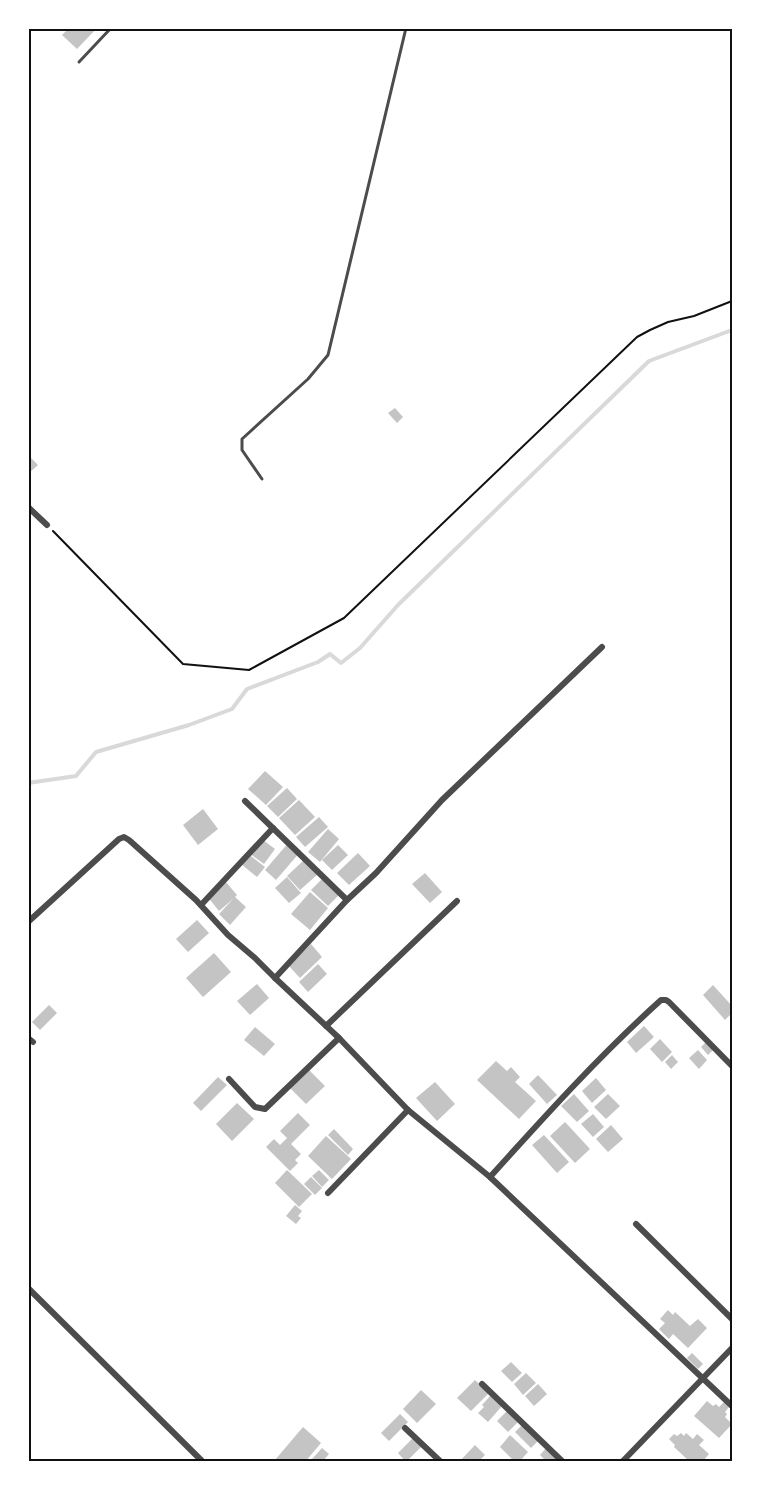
<svg xmlns="http://www.w3.org/2000/svg" width="761" height="1490" font-family="Spectral,serif">
<style>
.lines{fill:none;stroke-linecap:round;stroke-linejoin:round}
.stream{stroke:#d9d9d9;stroke-width:4}
.building{fill:#c4c4c4}
.path{stroke:#111;stroke-width:2}
.service{stroke:#4c4c4c;stroke-width:3}
.minor{stroke:#4c4c4c;stroke-width:6}
.neatline{fill:none;stroke:#111;stroke-width:2}
</style>
<rect width="100%" height="100%" fill="#fff"/>
<g class="lines">
<path class="stream" d="M28 783 76 776 96 752 189 725 232 709 247 689 318 662 330 654 341 663 360 648 398 605 649 361 732 330"/>
</g>
<g class="building">
<path d="M69 28H97L77 49 62 35Z"/>
<path d="M395 408 403 417 397 423 388 413Z"/>
<path d="M28 455 38 465 28 474Z"/>
<path d="M265 771 283 787 266 805 248 789Z"/>
<path d="M287 788 297 799 278 817 267 806Z"/>
<path d="M299 800 315 817 295 835 279 818Z"/>
<path d="M203 809 218 829 198 845 183 825Z"/>
<path d="M319 817 328 827 305 847 296 837Z"/>
<path d="M328 829 339 839 320 862 308 852Z"/>
<path d="M263 840 275 849 264 864 249 853Z"/>
<path d="M290 841 301 851 276 880 265 870Z"/>
<path d="M338 845 348 855 332 870 322 860Z"/>
<path d="M358 853 370 866 349 885 337 873Z"/>
<path d="M248 854 265 867 257 877 241 864Z"/>
<path d="M304 860 317 875 300 890 287 876Z"/>
<path d="M425 873 442 892 430 903 412 884Z"/>
<path d="M287 877 301 893 289 903 275 888Z"/>
<path d="M324 877 341 893 328 906 311 890Z"/>
<path d="M225 881 237 895 235 897 246 907 230 925 219 914 233 899 219 911 207 896Z"/>
<path d="M310 892 328 908 310 930 291 914Z"/>
<path d="M197 920 209 933 188 952 176 939Z"/>
<path d="M311 944 322 957 300 978 289 966Z"/>
<path d="M214 953 231 972 203 997 186 978Z"/>
<path d="M318 964 327 974 308 992 299 982Z"/>
<path d="M257 984 269 998 250 1015 237 1001Z"/>
<path d="M713 985 732 1006V1013L725 1020 703 995Z"/>
<path d="M49 1005 57 1013 40 1030 32 1022Z"/>
<path d="M644 1026 654 1037 636 1053 627 1042Z"/>
<path d="M255 1027 275 1044 264 1056 244 1040Z"/>
<path d="M660 1039 672 1052 662 1062 650 1049Z"/>
<path d="M706 1042 713 1050 708 1055 701 1047Z"/>
<path d="M698 1050 707 1060 699 1069 689 1058Z"/>
<path d="M672 1055 678 1062 671 1069 665 1062Z"/>
<path d="M496 1061 507 1071 511 1067 520 1077 515 1082 536 1101 519 1119 477 1080Z"/>
<path d="M309 1070 325 1086 306 1104 290 1088Z"/>
<path d="M538 1075 557 1095 547 1104 529 1084Z"/>
<path d="M218 1077 227 1085 201 1111 193 1103Z"/>
<path d="M596 1078 606 1090 592 1103 582 1091Z"/>
<path d="M435 1082 455 1104 437 1121 416 1098Z"/>
<path d="M574 1094 589 1111 577 1122 561 1106Z"/>
<path d="M608 1094 620 1106 606 1119 594 1107Z"/>
<path d="M237 1103 254 1119 232 1141 216 1124Z"/>
<path d="M298 1113 310 1125 291 1144 301 1154 295 1160 298 1163 290 1171 266 1147 274 1139 280 1145 287 1138 280 1131Z"/>
<path d="M593 1114 604 1127 593 1137 581 1124Z"/>
<path d="M565 1122 590 1149 575 1163 550 1136Z"/>
<path d="M611 1125 623 1139 608 1152 596 1139Z"/>
<path d="M334 1129 353 1149 348 1155 328 1135Z"/>
<path d="M544 1135 569 1162 557 1173 532 1145Z"/>
<path d="M326 1136 351 1159 332 1179 308 1156Z"/>
<path d="M287 1170 312 1194 299 1207 275 1183Z"/>
<path d="M319 1170 329 1180 322 1187 312 1176Z"/>
<path d="M311 1177 322 1188 315 1195 304 1184Z"/>
<path d="M295 1205 302 1211 298 1216 301 1218 296 1224 286 1216Z"/>
<path d="M668 1310 673 1315 675 1312 690 1326 698 1319 707 1328 688 1348 673 1334 669 1339 659 1329 665 1323 660 1319Z"/>
<path d="M692 1353 703 1364 698 1369 687 1358Z"/>
<path d="M511 1362 522 1373 512 1382 501 1371Z"/>
<path d="M526 1373 536 1383 523 1395 514 1384Z"/>
<path d="M475 1380 489 1393 471 1411 457 1398Z"/>
<path d="M538 1384 547 1394 534 1406 525 1396Z"/>
<path d="M421 1390 436 1404 417 1423 403 1409Z"/>
<path d="M491 1395 502 1406 488 1422 478 1413 484 1407 482 1405Z"/>
<path d="M707 1401 713 1406 716 1404 719 1407 724 1402 729 1407 725 1412 727 1414 725 1417 732 1424 719 1438 694 1416Z"/>
<path d="M508 1410 519 1421 508 1432 497 1421Z"/>
<path d="M400 1414 408 1422 389 1441 381 1433Z"/>
<path d="M523 1424 539 1440 531 1448 515 1432Z"/>
<path d="M303 1427 321 1443 305 1462H277L275 1460Z"/>
<path d="M681 1433 684 1436 686 1433 693 1439 697 1434 704 1440 699 1445 709 1454 702 1462H690L674 1447 675 1445 669 1439 674 1434 677 1436Z"/>
<path d="M510 1435 528 1452 519 1462H515L500 1447Z"/>
<path d="M414 1437 422 1446 406 1462 398 1453Z"/>
<path d="M475 1445 485 1455 478 1462H459Z"/>
<path d="M547 1447 562 1462H547L540 1455Z"/>
<path d="M322 1448 329 1454 322 1462H315L312 1459Z"/>
</g>
<g class="lines">
<path class="path" d="M53 531 183 664 249 670 344 618 637 337 650 330 668 322 694 316 732 301"/>
<g class="service">
<path d="M79 62 111 28"/>
<path d="M262 479 242 450V439L308 379 328 355 406 28"/>
</g>
<g class="minor">
<path d="M28 507 47 525"/>
<path d="M245 801 347 900"/>
<path d="M201 905 273 828"/>
<path d="M28 922 119 839 124 837 129 840 196 900 228 935 255 958 275 978 339 1038 408 1110 490 1177 732 1406"/>
<path d="M275 978 347 900 376 873 442 800 602 647"/>
<path d="M326 1026 457 901"/>
<path d="M28 1038 33 1042"/>
<path d="M229 1079 255 1107 265 1109 339 1038"/>
<path d="M490 1177C545 1116 600 1055 661 1000H666L669 1002 732 1066"/>
<path d="M328 1193 408 1110"/>
<path d="M636 1224 732 1319"/>
<path d="M28 1288 203 1462"/>
<path d="M482 1384 563 1462"/>
<path d="M405 1428 441 1462"/>
<path d="M622 1462 732 1348"/>
</g>
</g>
<rect width="761" height="1490" fill="none" stroke="#ffffff" stroke-width="60"/>
<rect x="30" y="30" width="701" height="1430" class="neatline"/>
</svg>
